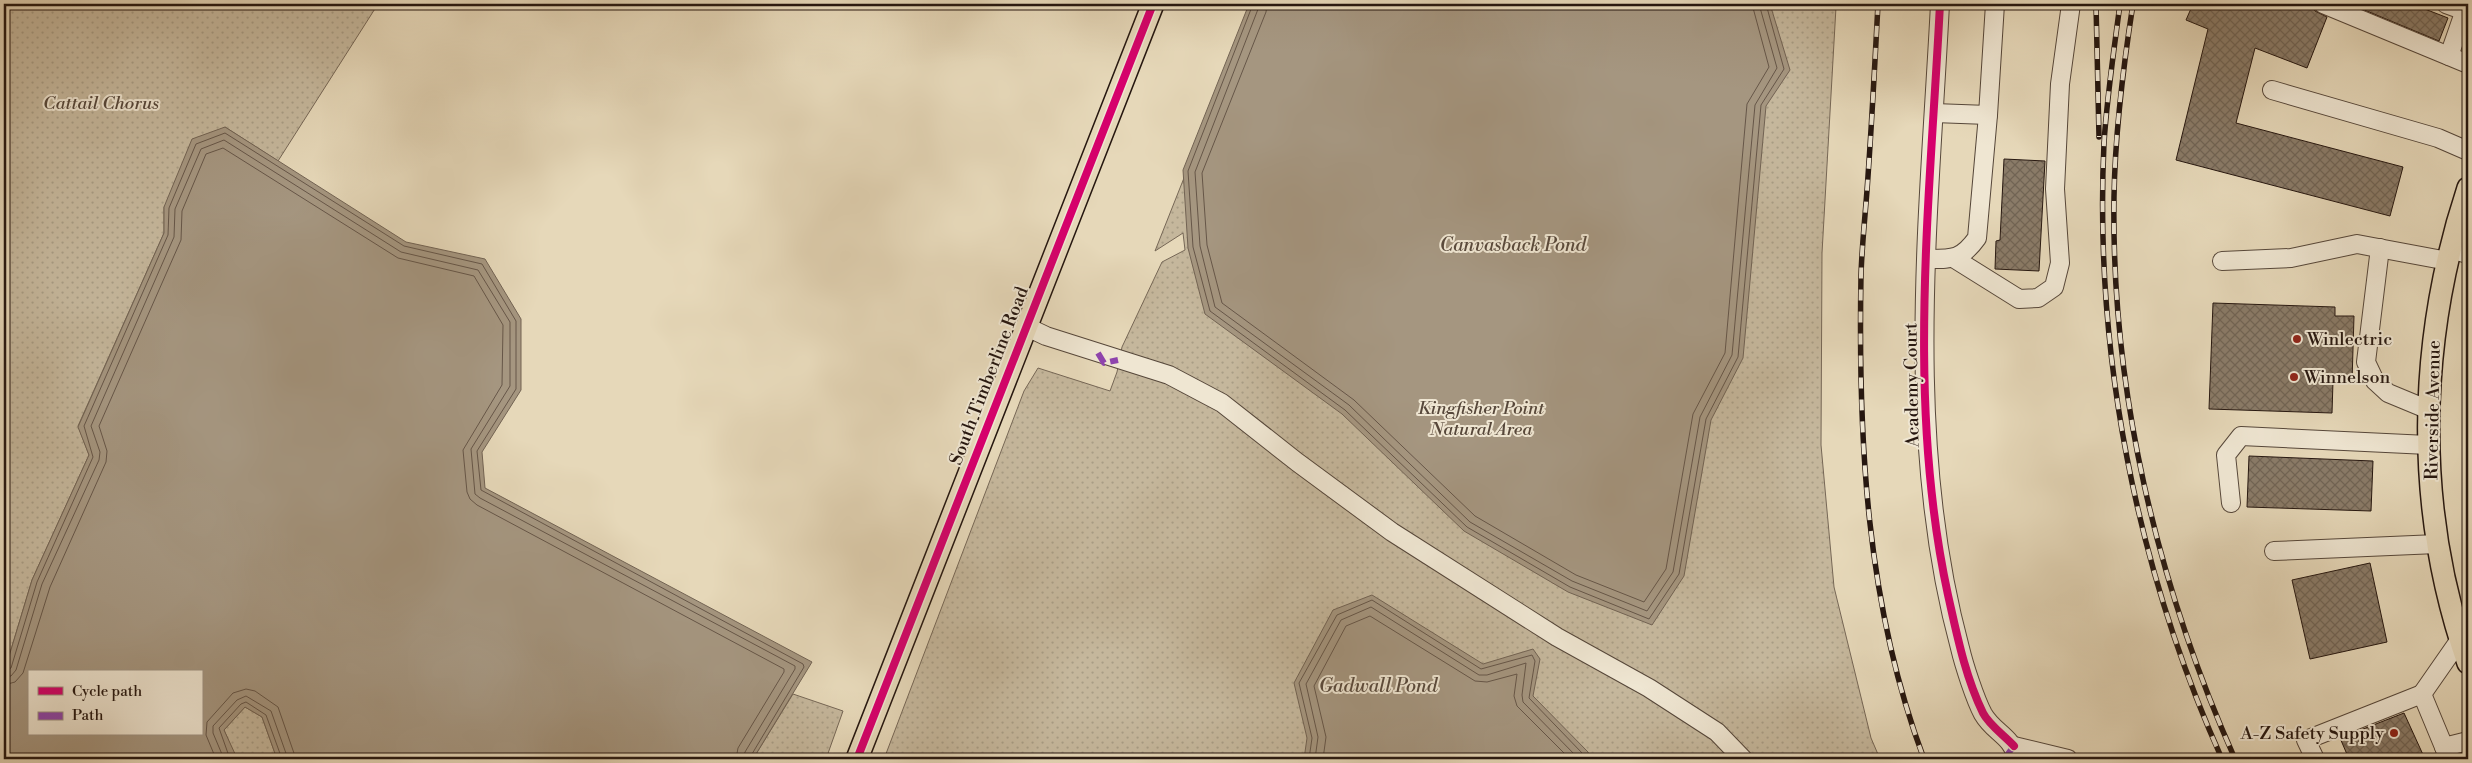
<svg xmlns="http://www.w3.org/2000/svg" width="2472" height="763" font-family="'Libre Bodoni',serif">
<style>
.green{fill:url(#green-dots);stroke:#766756}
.water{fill:#a59680;stroke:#726353;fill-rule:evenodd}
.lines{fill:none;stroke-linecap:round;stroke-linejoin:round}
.shore{stroke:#665648;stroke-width:1}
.building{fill:url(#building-cross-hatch);stroke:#261710}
.minor-casing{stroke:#56473a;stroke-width:20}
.major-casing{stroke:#261710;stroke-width:24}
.minor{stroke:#efe6d2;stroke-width:18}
.major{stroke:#e6d8b9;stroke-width:21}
.rail-casing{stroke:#261710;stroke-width:5.5}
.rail{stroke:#efe6d2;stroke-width:4;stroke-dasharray:11;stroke-linecap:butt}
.quiet{stroke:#8e44ad;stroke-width:6;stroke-dasharray:12 6;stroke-linecap:butt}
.cycleway-casing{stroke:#efe6d2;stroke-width:11}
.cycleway{stroke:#d6006c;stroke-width:8}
.poi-dot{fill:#8f2418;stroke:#efe6d2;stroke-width:2}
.labels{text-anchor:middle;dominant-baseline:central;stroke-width:4;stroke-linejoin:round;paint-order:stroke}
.park-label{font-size:18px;font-style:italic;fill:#56473a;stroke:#efe6d2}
.poi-label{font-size:18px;fill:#261710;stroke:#efe6d2;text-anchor:start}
.street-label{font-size:18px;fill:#261710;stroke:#efe6d2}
.water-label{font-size:19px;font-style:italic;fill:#594a3d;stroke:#efe6d2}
</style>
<defs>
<pattern id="green-dots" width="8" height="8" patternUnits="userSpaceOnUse" patternTransform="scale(1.25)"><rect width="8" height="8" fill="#c5b79c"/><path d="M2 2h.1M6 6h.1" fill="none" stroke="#a99d85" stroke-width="1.8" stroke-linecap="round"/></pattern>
<pattern id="building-cross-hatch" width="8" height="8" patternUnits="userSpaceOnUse" patternTransform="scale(1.25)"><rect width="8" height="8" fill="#8a7b68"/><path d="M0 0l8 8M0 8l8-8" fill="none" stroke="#716454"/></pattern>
</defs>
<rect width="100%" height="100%" fill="#e6d8b9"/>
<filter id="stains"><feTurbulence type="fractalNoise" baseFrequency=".004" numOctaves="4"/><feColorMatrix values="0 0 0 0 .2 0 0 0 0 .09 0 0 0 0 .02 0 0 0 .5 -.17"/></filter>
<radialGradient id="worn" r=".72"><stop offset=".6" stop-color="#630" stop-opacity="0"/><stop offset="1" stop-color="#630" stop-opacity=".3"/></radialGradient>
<g class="green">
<path d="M4 4H378L278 161 225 127 164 207V233L78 426 89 455 32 580 4 673Z"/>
<path d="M1253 4H1787L1836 7 1822 253 1821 445 1834 587 1871 738 1880 759H884L1024 391 1038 368 1110 391 1117 372 1122 347 1162 262 1185 250 1183 233 1155 251Z"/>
<path d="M793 694 843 711 826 759H753Z"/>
<path d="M245 707 262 717 277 759H235V756L224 730Z"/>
</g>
<g class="water">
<path d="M1249 4H1770L1790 70 1766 106 1743 358 1711 420 1684 576 1652 625 1568 592 1464 531 1342 414 1205 314 1188 248 1183 170Z"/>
<path d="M225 127 406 242 485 259 521 319V390L482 452 485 488 812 662 753 759H277L262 717 245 707 224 730 236 756 235 759H4V673L32 580 89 455 78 427 164 233V207L192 139ZM29 672H201V734H29Z"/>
<path d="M1372 595 1483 664 1533 649 1540 659 1533 696 1588 752 1590 759H1304L1307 738 1294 683 1333 610Z"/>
</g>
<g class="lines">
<g class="shore">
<path d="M1253 4 1188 171 1193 247 1210 311 1345 410 1467 527 1570 587 1649 619 1679 574 1706 419 1738 357 1761 105 1784 69 1766 4"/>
<path d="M1260 4 1195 172 1200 246 1215 307 1349 405 1470 522 1572 581 1647 611 1673 572 1700 417 1732 355 1755 105 1777 68 1759 4"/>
<path d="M1267 4 1266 12 1202 173 1207 245 1222 303 1354 400 1475 516 1576 575 1644 602 1666 569 1693 414 1725 353 1747 104 1769 67 1752 4"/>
<path d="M4 671 11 668 37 582 93 457 84 426 168 235 169 208 196 144 225 133 404 246 482 264 516 321V389L477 451 481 490 803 664 804 667 749 759"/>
<path d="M4 677 11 676 16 670 42 584 99 460 100 452 91 426 174 237 175 209 201 149 224 140 401 252 478 270 510 322V386L471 449 475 494 480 498 795 666V669L745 752 743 759"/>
<path d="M4 685 15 682 23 673 50 587 106 462 107 451 99 426 181 240 182 211 206 154 223 148 398 258 474 276 503 325 502 385 463 450 467 492 470 499 477 505 784 669V672L738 748 736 759"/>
<path d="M216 759 206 735 207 722 233 693 246 689 255 691 278 707 296 759"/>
<path d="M224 759 213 733V726L237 700 246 696 271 711 288 759"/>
<path d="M230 759 219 728 241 704 246 702 266 715 282 759"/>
<path d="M1309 759 1312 738 1299 683 1337 615 1372 600 1481 669 1532 655 1535 661 1529 698 1583 754 1585 759"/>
<path d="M1315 759 1318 737 1306 684 1341 620 1371 607 1479 675H1487L1526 663 1522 695 1523 702 1579 759"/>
<path d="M1323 759 1326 737 1314 686 1346 626 1370 616 1475 681 1487 682 1517 674 1514 696 1517 706 1570 759"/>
</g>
</g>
<g class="building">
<path d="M2193 4H2313L2315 11 2327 17 2307 68 2255 48 2236 123 2403 167 2390 216 2176 160 2208 29 2186 20Z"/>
<path d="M2350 4H2412L2448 18 2439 41Z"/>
<path d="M2004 159 2045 161 2039 271 1995 269 1996 241 2000 240Z"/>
<path d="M2213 303 2335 307V316H2354L2352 382 2333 381 2332 413 2209 409Z"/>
<path d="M2249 456 2373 461 2371 511 2247 507Z"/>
<path d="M2370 563 2387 642 2310 659 2292 580Z"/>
<path d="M2404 713 2425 759H2349L2340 738Z"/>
</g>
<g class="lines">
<g class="minor-casing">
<g id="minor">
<path d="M1940 4C1929 218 1903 438 1960 648 1964 665 1975 699 1983 714 1994 733 2011 735 2018 759"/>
<path d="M2323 4 2468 64"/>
<path d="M2446 4 2468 12"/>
<path d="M2449 56 2465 10"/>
<path d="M2272 90 2438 138 2468 151"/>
<path d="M1934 113 1988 115 1995 4"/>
<path d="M2380 248 2366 362 2375 381 2388 393 2429 410"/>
<path d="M2450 249 2468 254"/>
<path d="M1927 259C1953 259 1961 260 1977 238L1988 115"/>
<path d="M1955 259 2019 299 2038 298 2054 287 2060 263 2055 189 2060 84 2071 4"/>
<path d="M2222 261 2291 258 2357 244 2448 261"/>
<path d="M1025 326 1046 336 1169 375 1222 403 1297 462 1392 532 1557 637 1649 688 1717 732 1743 759"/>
<path d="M2231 503 2226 455 2241 436 2428 445"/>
<path d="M2274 551 2437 544"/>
<path d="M2422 694 2461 638"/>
<path d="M2014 746 2068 759"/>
<path d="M2444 747 2468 741"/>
<path d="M2315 759 2306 740 2422 694 2449 759"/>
</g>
</g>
<g class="major-casing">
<g id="major">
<path d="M2468 188C2417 342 2414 509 2468 663"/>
<path d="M857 759 1153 4"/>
</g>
</g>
<use href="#minor" class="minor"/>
<use href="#major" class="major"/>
<g class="rail-casing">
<g id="rail">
<path d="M1878 4C1875 61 1872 119 1868 176 1866 209 1862 242 1861 275 1858 438 1866 605 1924 759"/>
<path d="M2096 4 2099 137"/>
<path d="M2120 4C2114 50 2107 96 2104 143 2094 353 2136 567 2222 759"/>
<path d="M2133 4C2123 68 2115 132 2114 197 2111 390 2157 584 2235 759"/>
</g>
</g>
<use href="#rail" class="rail"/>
<g class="quiet">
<path d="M1098 353 1104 363 1118 360"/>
<path d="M2004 759 2014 746"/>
</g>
<g class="cycleway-casing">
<g id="cycleway">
<path d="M1940 4C1930 200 1906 402 1948 595 1957 635 1965 676 1983 713 1989 725 2005 736 2014 746"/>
<path d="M857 759 1153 4"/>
</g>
</g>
<use href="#cycleway" class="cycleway"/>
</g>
<g class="poi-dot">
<circle cx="2297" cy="339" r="5"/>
<circle cx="2294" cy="377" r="5"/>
<circle cx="2394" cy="733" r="5"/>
</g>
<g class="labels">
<g class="park-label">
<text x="101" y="103">Cattail Chorus</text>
<text x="1481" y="408">Kingfisher Point<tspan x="1481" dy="21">Natural Area</tspan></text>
</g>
<g class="poi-label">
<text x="2307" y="339">Winlectric</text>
<text x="2304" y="377">Winnelson</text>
<text x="2384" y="733" text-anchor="end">A-Z Safety Supply</text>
</g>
<g class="street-label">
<text transform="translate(989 376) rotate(-69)">South Timberline Road</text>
<text transform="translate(1912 385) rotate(-91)">Academy Court</text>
<text transform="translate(2433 410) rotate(-89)">Riverside Avenue</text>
</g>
<g class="water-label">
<text x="1513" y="245">Canvasback Pond</text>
<text x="1378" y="686">Gadwall Pond</text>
</g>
</g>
<rect width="2472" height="763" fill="none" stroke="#e6d8b9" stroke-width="20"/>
<rect x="5" y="5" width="2462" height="753" fill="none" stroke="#261710" stroke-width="2.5"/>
<rect x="10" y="10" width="2452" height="743" fill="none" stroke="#261710"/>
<rect x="28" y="670" width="175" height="65" fill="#efe6d2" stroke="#9f9384"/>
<rect x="38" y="687" width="25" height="8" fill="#d6006c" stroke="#9f9384"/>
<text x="72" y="696" font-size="15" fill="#261710">Cycle path</text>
<rect x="38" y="712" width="25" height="8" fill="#8e44ad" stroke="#9f9384"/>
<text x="72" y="720" font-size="15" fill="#261710">Path</text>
<rect width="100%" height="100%" filter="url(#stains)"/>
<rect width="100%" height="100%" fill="url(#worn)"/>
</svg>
